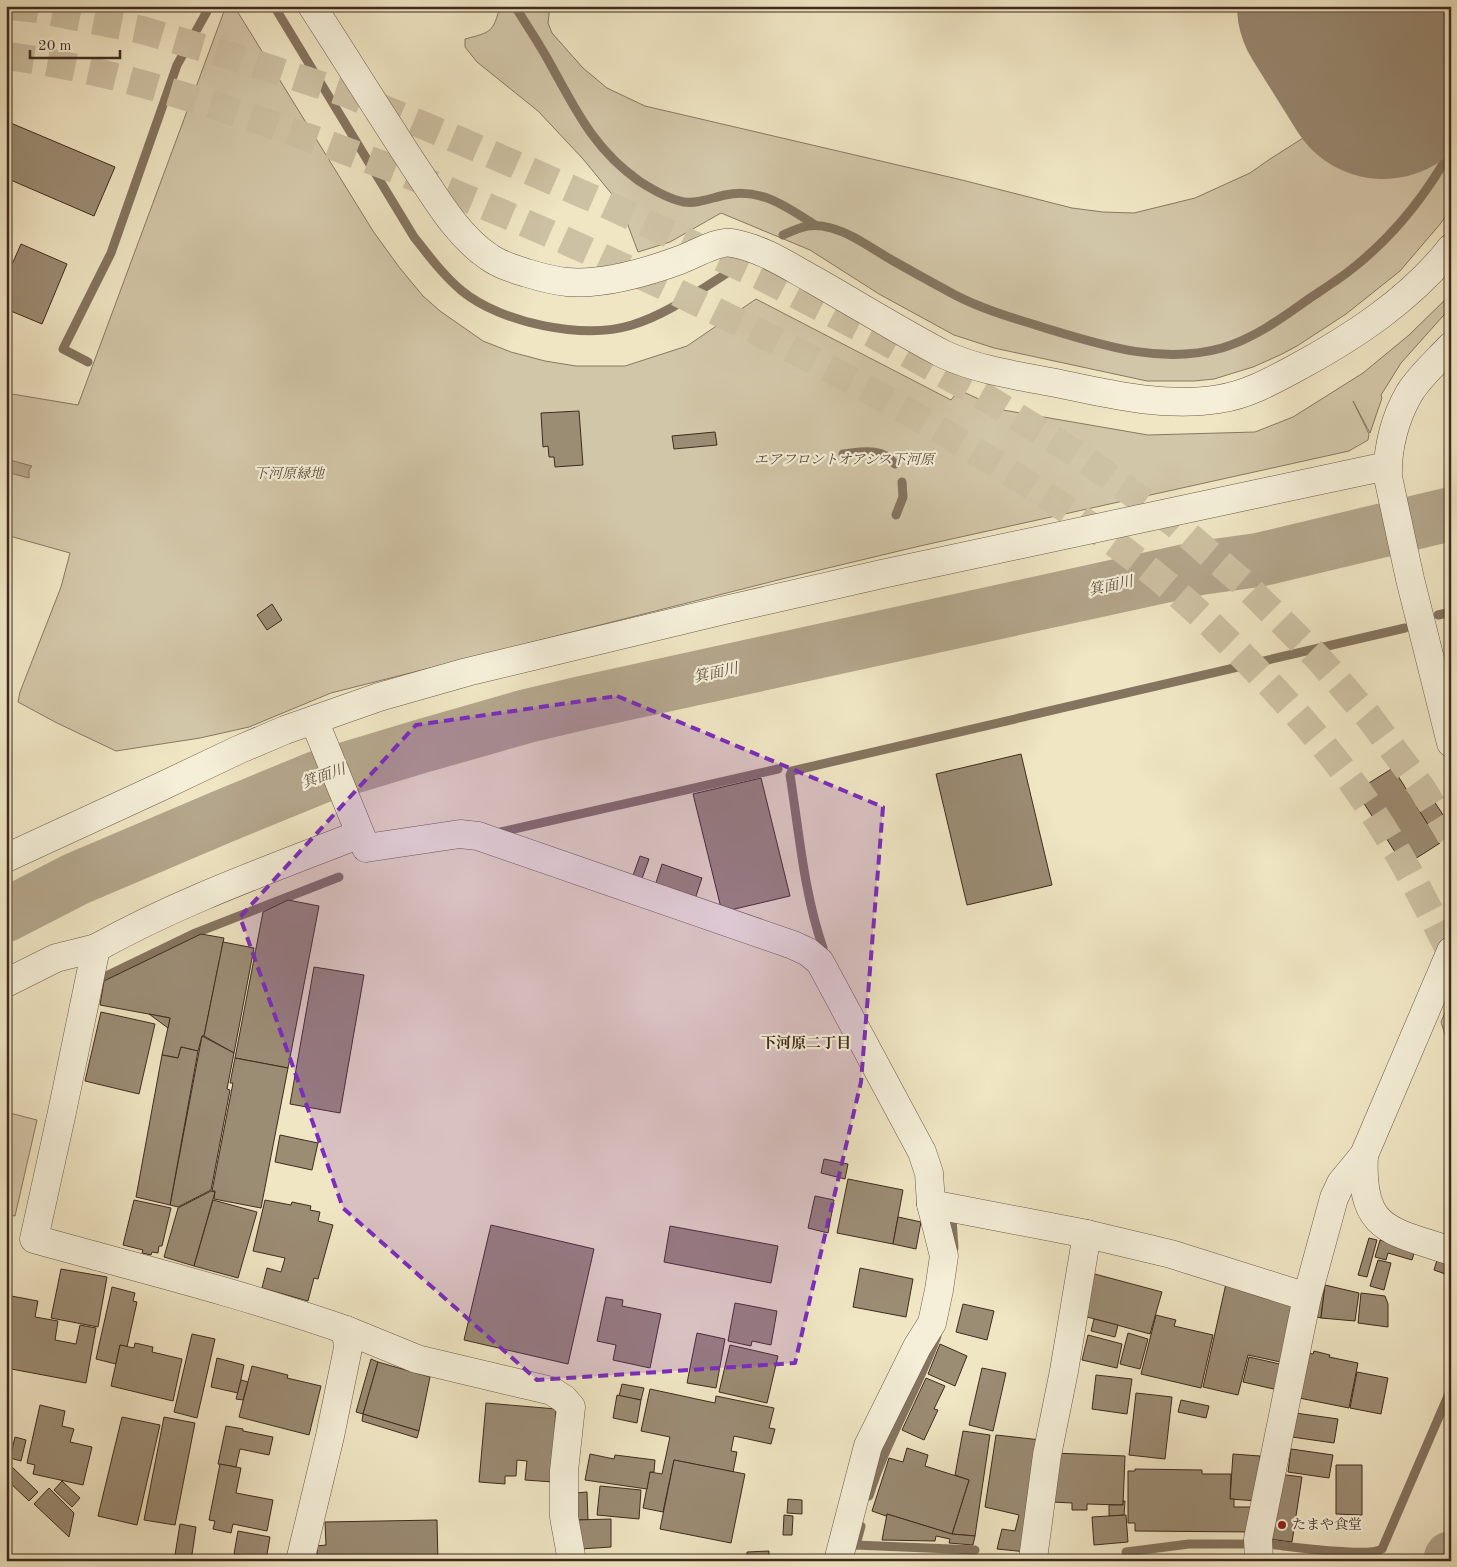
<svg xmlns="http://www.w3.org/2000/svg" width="1457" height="1567" font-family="'Old Standard TT','Noto Serif JP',serif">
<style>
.green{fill:#d2c6a8;stroke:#887863}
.water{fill:#b4a68c;stroke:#857560}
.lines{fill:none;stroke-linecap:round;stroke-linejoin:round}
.stream{stroke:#857560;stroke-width:9}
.river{stroke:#b4a68c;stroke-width:54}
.runway{stroke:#988871;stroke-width:202}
.building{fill:#9b8c74;stroke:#3f2b1e}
.highway-tunnel{stroke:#cdc1a3;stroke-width:28;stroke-dasharray:28 14;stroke-linecap:butt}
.minor-casing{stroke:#6b5a48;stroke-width:29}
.minor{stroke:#f5efd9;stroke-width:28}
.marked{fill:#7b2cbf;fill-opacity:0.2;stroke:#7b2cbf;stroke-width:4;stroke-dasharray:10 6;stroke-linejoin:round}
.poi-dot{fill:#8f2418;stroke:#f5efd9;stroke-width:2}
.labels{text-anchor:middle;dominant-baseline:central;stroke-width:4.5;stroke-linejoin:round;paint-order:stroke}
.park-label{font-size:14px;font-style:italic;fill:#5c4a3a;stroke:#f5efd9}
.poi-label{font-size:14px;fill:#3f2b1e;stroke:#f5efd9;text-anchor:start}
.water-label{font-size:15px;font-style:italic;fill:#62503f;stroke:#f5efd9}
.neighbourhood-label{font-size:15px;font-weight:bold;fill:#3f2b1e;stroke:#f5efd9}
</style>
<rect width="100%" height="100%" fill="#f0e6c4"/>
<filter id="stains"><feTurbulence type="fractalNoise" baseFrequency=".004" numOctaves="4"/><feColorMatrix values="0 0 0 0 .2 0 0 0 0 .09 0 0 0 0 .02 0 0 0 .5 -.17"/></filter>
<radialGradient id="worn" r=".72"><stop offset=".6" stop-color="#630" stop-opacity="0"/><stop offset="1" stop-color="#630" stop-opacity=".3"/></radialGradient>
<g class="green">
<path d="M226 6H234L373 231 399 267 423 296 440 311 483 341 511 352 545 361 576 366H625L687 346 756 299 951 400 959 390 1003 410 1148 435 1255 432 1293 417 1363 373 1409 335 1451 294V307L1401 363 1381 395 1382 398 1370 433 1353 401 1369 434 1368 440 1349 451 920 546 782 579 331 693 249 727 200 738 116 751 57 723 18 702 20 692 61 587 70 553 6 535V393L78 405Z"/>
<path d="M500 6H550L548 23 552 33 583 68 607 88 645 106 962 180 1072 208 1103 212 1134 213 1195 198 1250 173 1270 159 1451 44V208L1441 223 1400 271 1346 314 1297 346 1280 355 1253 367 1214 379 1194 381H1147L994 348 954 335 879 294 810 250 721 213 670 242 638 252 620 204 583 159 538 111 477 62 465 47V39C491 32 493 33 500 6Z"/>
<path d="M1451 998V1054L1441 1022Z"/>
<path d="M6 1112 37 1120 15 1216 6 1214Z"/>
</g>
<path class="water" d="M6 459 32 466 29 470V478L6 472Z"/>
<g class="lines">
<g class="stream">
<path d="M274 6 414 237C429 256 443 275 462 291 501 323 583 340 632 325 668 314 700 290 732 270"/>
<path d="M515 6C525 23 537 40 547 58 574 106 592 148 639 181 653 190 668 199 684 202 698 204 711 198 725 195 760 187 787 207 815 225"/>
<path d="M783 235C801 227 811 222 831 228 853 234 871 248 890 259 911 271 933 283 955 295 982 309 1013 318 1042 327 1101 345 1160 365 1222 348 1255 338 1282 318 1310 298 1322 290 1336 281 1348 272 1391 239 1425 197 1451 150"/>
<path d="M88 362 63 349 111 253 177 65 210 6"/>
<path d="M843 454C862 452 882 447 895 464"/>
<path d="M896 515 903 497 902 482"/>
<path d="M1438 615 1451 612"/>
<path d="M501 832 778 769"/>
<path d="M823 948C804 894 799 831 790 775L792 771 1405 628"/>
<path d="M106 976 193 934 339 877"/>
<path d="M952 1219 954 1248"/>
<path d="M869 1496C886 1441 917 1391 937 1336"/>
<path d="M1267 1544C1288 1546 1367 1558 1382 1549L1451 1389"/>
<path d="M855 1545 975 1550"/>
<path d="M856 1545 861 1526"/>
<path d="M1126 1552 1189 1544H1249"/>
</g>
<g class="river">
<path d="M6 915 76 879 224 816 319 777 422 746 527 716 582 703 1200 568 1258 560 1451 514"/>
<path d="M1450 1561 1451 1558"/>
</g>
<path class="runway" d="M1338 6 1383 78"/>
</g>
<g class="building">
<path d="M6 121 115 167 94 216 6 178Z"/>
<path d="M21 244 67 264 42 324 6 309V278Z"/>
<path d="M579 411 583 465 555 467 554 457H549L548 446 543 447 541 413Z"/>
<path d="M715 432 717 445 674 449 672 436Z"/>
<path d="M272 604 282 620 267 630 257 615Z"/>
<path d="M1021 754 1052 885 967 905 936 774Z"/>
<path d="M1393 768 1440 843 1404 866 1356 791Z"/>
<path d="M761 778 790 896 722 912 693 794Z"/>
<path d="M1432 798 1451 827V830L1437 839 1417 807Z"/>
<path d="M640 856 649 859 640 884 631 881Z"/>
<path d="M662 864 702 878 694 902 654 889Z"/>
<path d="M288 900 319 906 288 1068 235 1058 263 912Z"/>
<path d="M201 934 224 938 204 1036H202L198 1051 181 1047 178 1058 162 1055 170 1018 100 1005 104 981Z"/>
<path d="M223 942 254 948 234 1053 204 1036Z"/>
<path d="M314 967 364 975 340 1113 290 1104Z"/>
<path d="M101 1012 155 1024 139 1094 85 1081Z"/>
<path d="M149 1014 170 1018 168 1028Z"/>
<path d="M202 1036 234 1053 227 1089 230 1090 211 1190 178 1207 170 1205Z"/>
<path d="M181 1047 198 1051 170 1205 136 1197 162 1055 178 1058Z"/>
<path d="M235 1058 288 1068 261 1208 214 1199 215 1191H212L233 1083H230Z"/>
<path d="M280 1135 318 1143 312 1170 275 1162Z"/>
<path d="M824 1159 848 1164 845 1179 821 1173Z"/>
<path d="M848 1179 903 1190 893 1244 837 1233Z"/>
<path d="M211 1191 215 1192 194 1266 164 1257 178 1208Z"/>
<path d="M815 1196 834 1200 828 1233 808 1228Z"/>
<path d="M134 1200 171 1208 162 1246H159L158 1253 152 1252 151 1255 142 1253 143 1250 123 1245Z"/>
<path d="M213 1200 257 1212 238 1278 194 1266Z"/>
<path d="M265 1200 291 1205 292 1202 311 1206 310 1210 320 1212 318 1221 333 1225 318 1279 314 1278 308 1301 262 1288 267 1268 281 1272 285 1258 253 1251Z"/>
<path d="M898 1217 921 1222 916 1249 893 1244Z"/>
<path d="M491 1225 594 1249 568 1364 464 1340Z"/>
<path d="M670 1226 778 1246 771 1283 664 1262Z"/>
<path d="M1369 1238 1377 1240 1367 1277 1358 1275Z"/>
<path d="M1380 1240 1415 1250 1412 1260 1388 1253 1386 1260 1375 1257Z"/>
<path d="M1378 1260 1391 1263 1384 1290 1370 1286Z"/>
<path d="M1437 1260 1451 1264V1276L1434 1270Z"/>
<path d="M860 1268 913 1279 906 1317 853 1307Z"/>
<path d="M61 1269 107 1277 98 1327 51 1318Z"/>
<path d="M1091 1273 1162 1292 1150 1334 1080 1315Z"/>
<path d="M1227 1279 1298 1301 1285 1363 1248 1355 1238 1395 1203 1387Z"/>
<path d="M1325 1285 1321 1318 1317 1317 1320 1288Z"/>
<path d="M1325 1285 1359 1293 1355 1321 1321 1318Z"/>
<path d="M112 1287 135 1293 133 1301 137 1302 127 1347 120 1345 116 1364 96 1359Z"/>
<path d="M1361 1293 1385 1296 1388 1304V1327L1358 1323Z"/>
<path d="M6 1295 38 1301 35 1317 58 1321 55 1340 76 1344 80 1325 96 1328 86 1383 6 1368Z"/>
<path d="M606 1297 623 1300 622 1306 661 1314 650 1368 613 1360 616 1345 597 1341Z"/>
<path d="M735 1303 777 1311 771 1345 752 1341 751 1346 728 1341Z"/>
<path d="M963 1304 994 1311 987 1340 956 1332Z"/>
<path d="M1156 1315 1176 1320 1174 1326 1213 1335 1201 1388 1141 1374Z"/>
<path d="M1094 1319 1118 1325 1115 1337 1091 1331Z"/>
<path d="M697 1333 725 1339 716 1388 687 1383Z"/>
<path d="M1128 1333 1148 1339 1140 1369 1120 1364Z"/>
<path d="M192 1334 215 1339 197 1418 174 1412Z"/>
<path d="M1088 1335 1122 1344 1117 1368 1082 1360Z"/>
<path d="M135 1343 153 1347 152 1352 182 1359 173 1401 111 1386 120 1345 134 1348Z"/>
<path d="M940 1344 967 1356 955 1386 928 1374Z"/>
<path d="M730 1345 778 1356 767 1403 719 1392Z"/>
<path d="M1314 1351 1330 1355 1329 1357 1358 1363 1349 1408 1294 1397 1303 1352 1313 1354Z"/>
<path d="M1249 1357 1284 1365 1278 1390 1243 1382Z"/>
<path d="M217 1358 244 1365 238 1393 211 1387Z"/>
<path d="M371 1359 378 1362 363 1414 356 1412Z"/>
<path d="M378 1362 430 1377 419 1431 363 1414Z"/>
<path d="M252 1366 288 1375 287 1378 321 1386 309 1435 239 1417Z"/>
<path d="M982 1368 1006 1373 993 1431 969 1425Z"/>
<path d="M1357 1372 1388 1378 1381 1414 1350 1408Z"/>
<path d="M1096 1375 1132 1379 1127 1414 1092 1409Z"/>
<path d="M926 1378 945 1386 934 1409 938 1410 924 1440 902 1430Z"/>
<path d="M241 1380 248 1382 243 1400 236 1399Z"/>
<path d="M622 1384 644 1388 641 1400 619 1396Z"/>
<path d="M650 1389 715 1403 716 1396 774 1408 769 1428 775 1429 771 1444 734 1436 731 1451 737 1452 733 1472 674 1460 663 1512 643 1508 650 1472 662 1474 670 1437 641 1431Z"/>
<path d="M1136 1393 1172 1397 1165 1459 1129 1455Z"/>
<path d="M617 1395 641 1400 637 1423 613 1418Z"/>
<path d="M1181 1400 1209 1406 1206 1418 1178 1412Z"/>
<path d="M486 1403 556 1409 555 1423 558 1424 553 1482 525 1480 527 1461 517 1460 516 1476H505V1484L479 1482Z"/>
<path d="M40 1405 65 1411 62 1426 74 1429 70 1442 92 1447 83 1485 33 1474 35 1465 27 1463Z"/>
<path d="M1295 1413 1338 1419 1334 1443 1292 1437Z"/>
<path d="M363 1414 419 1431 417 1438 362 1421Z"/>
<path d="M122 1417 160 1425 137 1525 98 1516Z"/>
<path d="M164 1417 195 1423 175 1525 144 1520Z"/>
<path d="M226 1426 243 1429V1431L273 1437 269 1455 240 1449 236 1467 218 1464Z"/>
<path d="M963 1431 990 1435 975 1536 952 1534 969 1480 955 1475Z"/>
<path d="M996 1435 1041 1440 1027 1552 997 1549 1002 1529 1015 1531 1019 1515 985 1507Z"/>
<path d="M15 1437 26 1440 21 1461 10 1458Z"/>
<path d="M907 1448 928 1455 925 1466 969 1480 952 1534 887 1514 886 1516 872 1511 889 1458 903 1462Z"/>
<path d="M1291 1449 1333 1455 1329 1478 1288 1472Z"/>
<path d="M1054 1453 1125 1456 1123 1505 1087 1504V1510H1072V1503L1052 1502Z"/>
<path d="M590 1454 614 1459 615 1455 655 1460 654 1472H650L647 1489 585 1480Z"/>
<path d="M1233 1454 1260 1456 1257 1501 1230 1499Z"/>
<path d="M674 1460 745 1474 731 1543 660 1529Z"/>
<path d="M220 1464 241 1468 236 1493 273 1500 267 1531 233 1524 231 1533 213 1529 215 1521 209 1520Z"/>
<path d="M10 1465 38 1492 29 1501 6 1479V1469Z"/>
<path d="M1336 1465H1362V1515L1336 1514Z"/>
<path d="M1135 1469 1202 1470V1474H1231L1230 1499H1234V1507H1254V1532L1135 1531V1523H1128V1471H1135Z"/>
<path d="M1279 1474 1302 1477 1292 1542 1269 1539Z"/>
<path d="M62 1481 80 1498 72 1507 54 1490Z"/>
<path d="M600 1486 641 1490 639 1519 597 1515Z"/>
<path d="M49 1488 74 1513 69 1537 34 1504Z"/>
<path d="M587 1492 588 1520H576L575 1493Z"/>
<path d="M788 1499 802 1500V1514L787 1513Z"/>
<path d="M1123 1501H1125L1124 1515 1109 1516V1505H1123Z"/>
<path d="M887 1514 952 1534 975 1536 973 1545 949 1543 950 1539 936 1536 935 1541 882 1540Z"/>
<path d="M784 1515 793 1516 792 1535H783Z"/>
<path d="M1126 1515 1128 1542 1094 1545 1092 1517Z"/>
<path d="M611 1519V1547L580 1549 576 1520Z"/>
<path d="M437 1520 438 1561H317V1546L326 1545 325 1522Z"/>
<path d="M180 1524 196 1527 191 1561H174Z"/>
<path d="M238 1531 270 1537 266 1560 234 1554Z"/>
<path d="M769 1551V1557L747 1558V1552Z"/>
</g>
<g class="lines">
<g class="highway-tunnel">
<path d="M11 6 38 9 142 30 241 59 348 94 463 142 601 202 760 276 878 337 983 396 1082 457 1175 524 1243 583 1319 659 1369 717 1421 787 1451 836"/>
<path d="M6 56C96 67 185 95 270 124 402 169 528 222 653 281 765 334 875 390 980 454 1060 503 1140 556 1207 621 1270 682 1332 748 1379 822 1406 864 1428 908 1451 953"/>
</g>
<g class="minor-casing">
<g id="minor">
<path d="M312 6C348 62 383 118 419 173 439 203 459 237 489 257 500 265 514 269 527 273 540 277 553 281 567 282 602 285 647 272 680 260 694 255 718 240 732 243 761 248 787 265 812 279 856 304 899 331 943 354 977 370 1019 376 1056 383 1108 394 1165 408 1219 399 1246 395 1270 382 1294 369 1352 338 1410 300 1451 248"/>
<path d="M1451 346C1437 361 1421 375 1410 392 1395 417 1387 448 1388 477L1410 579 1451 743"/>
<path d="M314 720 366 848 460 834 478 836 793 945 808 952 820 962 922 1152 929 1173 931 1204 944 1256 939 1290 932 1323 917 1347 868 1446 838 1561"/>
<path d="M6 858 158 788 238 750 285 730 379 697 467 672 729 609 882 574 1387 466"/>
<path d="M1451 951 1364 1155C1360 1231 1389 1230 1451 1251"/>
<path d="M6 983 56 958 96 948"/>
<path d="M931 1204 1087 1234 1171 1254 1307 1297"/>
<path d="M346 1330 417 1359 552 1391 564 1399 571 1407 564 1471V1517L572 1561"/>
<path d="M1033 1559 1047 1455 1064 1371 1087 1234"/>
<path d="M300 1561 330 1436 348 1348 346 1330C243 1294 138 1268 34 1239L62 1112 96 948C180 901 271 869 360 834"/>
<path d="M1259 1561 1258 1539 1307 1297 1334 1198 1341 1183 1364 1155"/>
</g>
</g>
<use href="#minor" class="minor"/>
</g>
<path class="marked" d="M617 696 883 807 861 1082 795 1363 537 1380 343 1208 240 917 416 725Z"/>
<circle class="poi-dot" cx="1282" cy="1525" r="5"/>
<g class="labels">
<g class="park-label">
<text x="844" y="460">エアフロントオアシス下河原</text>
<text x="289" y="474">下河原緑地</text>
</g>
<g class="poi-label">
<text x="1292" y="1525">たまや食堂</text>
</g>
<g class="water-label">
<text transform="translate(1111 587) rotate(-12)">箕面川</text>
<text transform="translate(716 674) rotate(-12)">箕面川</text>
<text transform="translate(324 777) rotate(-19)">箕面川</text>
</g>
<g class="neighbourhood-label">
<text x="806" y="1044">下河原二丁目</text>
</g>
</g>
<rect width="1457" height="1567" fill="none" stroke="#f0e6c4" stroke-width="25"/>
<rect x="8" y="8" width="1442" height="1552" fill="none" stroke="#3f2b1e" stroke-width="2.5"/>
<rect x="12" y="12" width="1432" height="1542" fill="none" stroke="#3f2b1e"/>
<path d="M30 50v8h90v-8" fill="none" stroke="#3f2b1e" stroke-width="2.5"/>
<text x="38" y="50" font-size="15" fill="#3f2b1e" stroke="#f5efd9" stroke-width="4" paint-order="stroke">20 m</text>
<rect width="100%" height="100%" filter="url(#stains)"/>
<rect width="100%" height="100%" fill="url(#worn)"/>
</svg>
